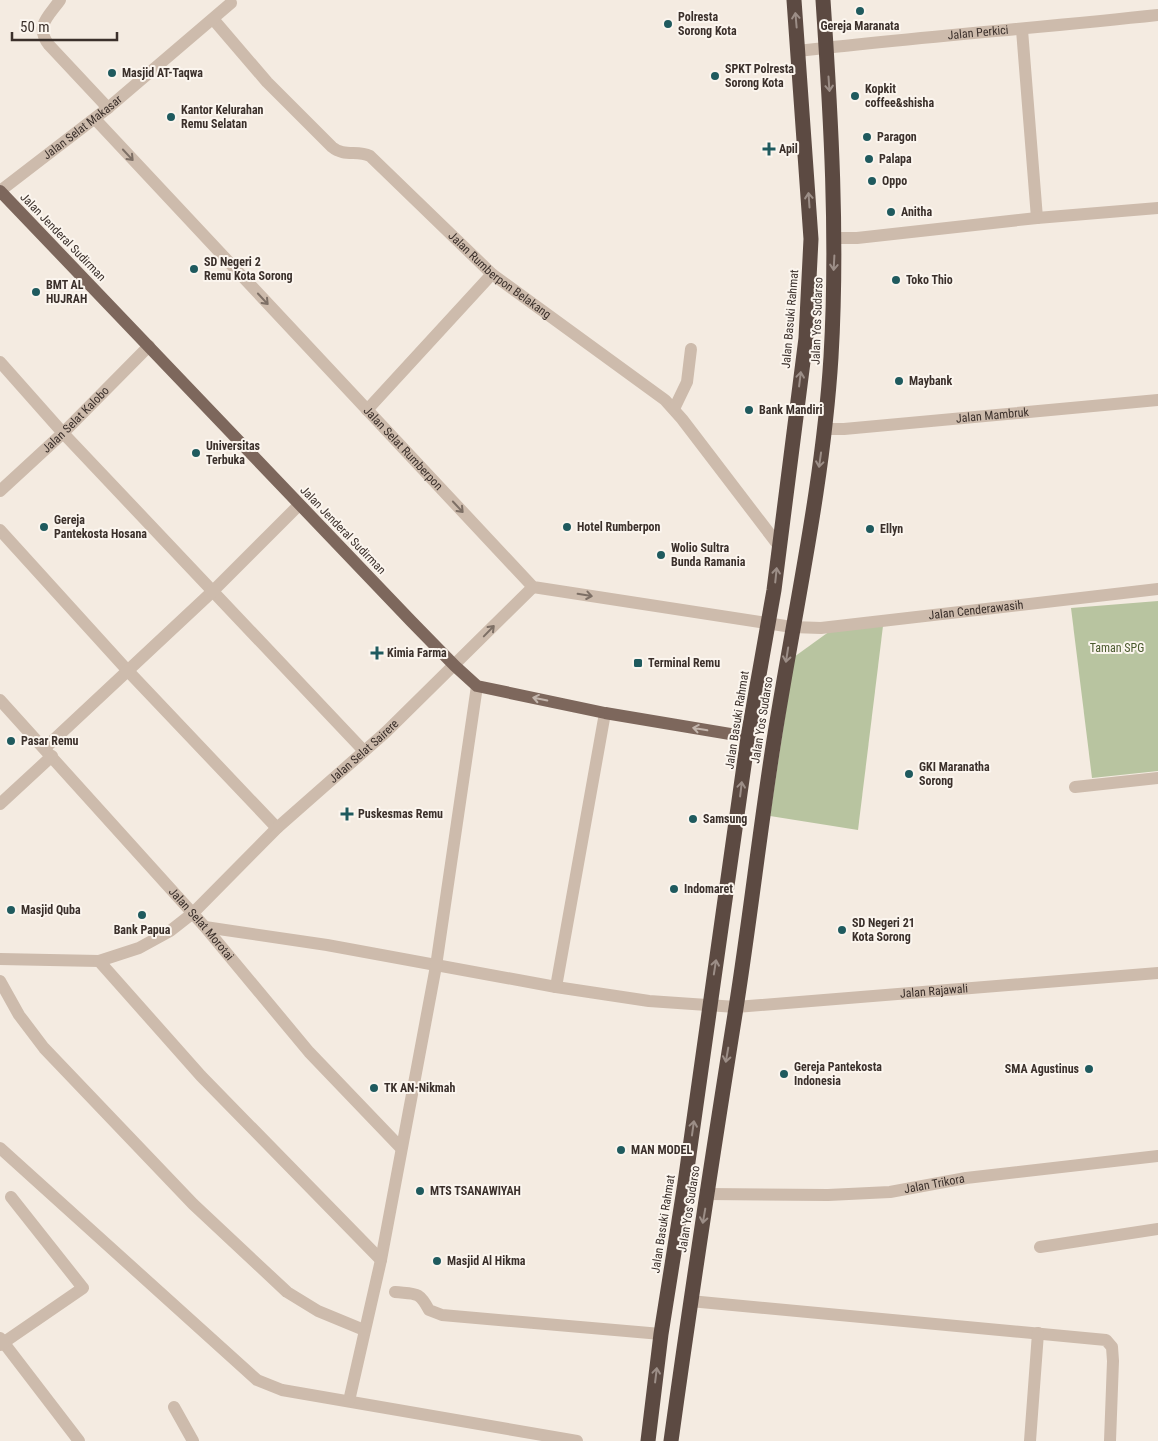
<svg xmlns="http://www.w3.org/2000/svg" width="1158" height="1441" font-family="'Roboto Condensed',sans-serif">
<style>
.green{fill:#b8c4a0}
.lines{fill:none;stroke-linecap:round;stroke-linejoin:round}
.minor{stroke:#cdbbac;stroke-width:12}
.major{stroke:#7d675c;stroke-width:12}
.highway{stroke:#5c4a42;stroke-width:15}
.oneway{stroke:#9c8e87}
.oneway2{stroke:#7d6f65}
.oneway3{stroke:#c2b5ac}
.poi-dot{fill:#1f5a5e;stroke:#fbf5ee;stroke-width:2}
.labels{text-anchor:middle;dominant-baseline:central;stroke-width:4;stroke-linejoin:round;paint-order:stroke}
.poi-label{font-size:12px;font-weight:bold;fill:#3b302b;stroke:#fbf5ee;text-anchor:start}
.street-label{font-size:12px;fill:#3b302b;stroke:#fbf5ee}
.park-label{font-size:12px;fill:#4a5a2e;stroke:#fbf5ee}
</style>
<rect width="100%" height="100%" fill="#f4ebe1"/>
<g class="green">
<path d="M1158 601V771L1092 778 1071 608Z"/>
<path d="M883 626 858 830 770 816 794 657 830 631Z"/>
</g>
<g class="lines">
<g class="minor">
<path d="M60 0C49 16 34 26 49 45L108 108"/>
<path id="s1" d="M213 19 267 82 332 147C344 157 357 150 370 156L492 274 665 400 682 419 779 546"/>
<path d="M1022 30 1037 218"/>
<path id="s2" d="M798 51C918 37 1038 28 1158 15"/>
<path id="s3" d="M95 119 533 587 792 627 821 628 1158 589"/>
<path id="s4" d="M0 191 108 108 231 3"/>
<path d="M835 238H857L1037 218 1158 208"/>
<path d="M0 362 63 433 364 751"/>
<path d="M674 409 687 382 691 349"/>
<path d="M367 410 492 274"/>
<path id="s5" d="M825 429H844L1158 400"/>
<path id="s6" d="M0 491 63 433 149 346"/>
<path d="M0 530 128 671 277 828"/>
<path id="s7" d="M0 700 205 927 309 1052 401 1148"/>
<path d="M45 748 213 591 299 505"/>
<path d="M1075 787 1158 778"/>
<path d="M0 804 52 756"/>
<path id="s8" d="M205 927 327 945 556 987 649 1001 736 1007 1158 973"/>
<path id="s9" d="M0 959 99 961 139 948 170 931 193 913 277 828 386 732 533 587"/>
<path d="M99 961 201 1076 381 1260"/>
<path d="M0 981 19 1015 44 1048 193 1204 287 1292 318 1311 364 1330"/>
<path d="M556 987 605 713"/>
<path d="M0 1148 257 1380 282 1390 577 1441"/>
<path id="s10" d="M707 1194 828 1195 890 1192 966 1178 1158 1156"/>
<path d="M1040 1247 1158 1229"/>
<path d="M395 1292C416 1294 419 1291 429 1310L442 1315 661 1334"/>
<path d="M690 1301 1106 1340 1112 1347 1113 1361 1110 1441"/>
<path d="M0 1338 79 1441"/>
<path d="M0 1345 83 1288 11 1197"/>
<path d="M349 1401 381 1260 436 966 477 686"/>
<path d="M174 1407 193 1441"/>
<path d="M1030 1441 1038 1333"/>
</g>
<path class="major" d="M0 191 411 621 455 666 477 686 605 713 748 737"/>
<g class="highway">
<path d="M648 1441 661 1334 685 1183 748 737 774 590 806 338 811 239 794 0"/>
<path d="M671 1441C691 1296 713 1152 736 1008 750 919 760 829 774 740 794 613 823 486 831 357 838 238 831 119 823 0"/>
</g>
</g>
<defs><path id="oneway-shaft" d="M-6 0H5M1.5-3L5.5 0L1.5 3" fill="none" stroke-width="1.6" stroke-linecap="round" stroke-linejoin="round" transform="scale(1.25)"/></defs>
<g class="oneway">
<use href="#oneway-shaft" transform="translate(796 20) rotate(-95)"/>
<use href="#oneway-shaft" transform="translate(829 84) rotate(86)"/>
<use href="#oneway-shaft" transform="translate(809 200) rotate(-94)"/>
<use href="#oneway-shaft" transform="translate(834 263) rotate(93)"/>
<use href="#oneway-shaft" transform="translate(800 379) rotate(-83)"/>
<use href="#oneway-shaft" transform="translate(820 460) rotate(98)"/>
<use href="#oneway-shaft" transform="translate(776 575) rotate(-84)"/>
<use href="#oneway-shaft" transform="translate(787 655) rotate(99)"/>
<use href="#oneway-shaft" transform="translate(741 789) rotate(-83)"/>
<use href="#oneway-shaft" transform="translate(715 967) rotate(-81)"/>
<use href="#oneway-shaft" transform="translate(727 1055) rotate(100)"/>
<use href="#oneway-shaft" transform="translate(693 1128) rotate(-82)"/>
<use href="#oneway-shaft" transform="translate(704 1216) rotate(100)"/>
<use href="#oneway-shaft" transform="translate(656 1375) rotate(-83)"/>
</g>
<g class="oneway2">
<use href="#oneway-shaft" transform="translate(128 155) rotate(47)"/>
<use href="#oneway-shaft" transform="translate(263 299) rotate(47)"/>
<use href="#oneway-shaft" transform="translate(458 507) rotate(47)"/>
<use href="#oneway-shaft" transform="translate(585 595) rotate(9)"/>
<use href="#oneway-shaft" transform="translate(489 631) rotate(-46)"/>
</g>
<g class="oneway3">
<use href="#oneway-shaft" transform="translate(540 699) rotate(-168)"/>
<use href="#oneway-shaft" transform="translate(700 729) rotate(-170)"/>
</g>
<g class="poi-dot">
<circle cx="860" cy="11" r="5"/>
<circle cx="668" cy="24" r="5"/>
<circle cx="112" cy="73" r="5"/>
<circle cx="715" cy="76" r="5"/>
<circle cx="855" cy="96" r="5"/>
<circle cx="171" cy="117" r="5"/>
<circle cx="867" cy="137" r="5"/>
<path d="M766.5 141.5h5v5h5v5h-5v5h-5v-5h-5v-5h5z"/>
<circle cx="869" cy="159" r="5"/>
<circle cx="872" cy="181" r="5"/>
<circle cx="891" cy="212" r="5"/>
<circle cx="194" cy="269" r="5"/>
<circle cx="896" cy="280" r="5"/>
<circle cx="36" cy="292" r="5"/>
<circle cx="899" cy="381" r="5"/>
<circle cx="749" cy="410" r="5"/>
<circle cx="196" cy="453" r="5"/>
<circle cx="44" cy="527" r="5"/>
<circle cx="567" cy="527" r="5"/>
<circle cx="870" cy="529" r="5"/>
<circle cx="661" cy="555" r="5"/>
<path d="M374.5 645.5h5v5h5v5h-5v5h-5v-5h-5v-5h5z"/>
<rect x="633" y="658" width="10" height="10" rx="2.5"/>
<circle cx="11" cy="741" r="5"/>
<circle cx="909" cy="774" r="5"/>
<path d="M344.5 806.5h5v5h5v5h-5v5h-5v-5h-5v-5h5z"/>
<circle cx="693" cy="819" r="5"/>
<circle cx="674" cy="889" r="5"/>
<circle cx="11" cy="910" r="5"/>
<circle cx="142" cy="915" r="5"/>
<circle cx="842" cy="930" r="5"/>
<circle cx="1089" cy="1069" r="5"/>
<circle cx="784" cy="1074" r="5"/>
<circle cx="374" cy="1088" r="5"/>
<circle cx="621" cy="1150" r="5"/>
<circle cx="420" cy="1191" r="5"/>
<circle cx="437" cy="1261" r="5"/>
</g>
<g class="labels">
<g class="poi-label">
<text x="678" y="17">Polresta<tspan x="678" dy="14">Sorong Kota</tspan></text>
<text x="860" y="26" text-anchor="middle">Gereja Maranata</text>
<text x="725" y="69">SPKT Polresta<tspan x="725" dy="14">Sorong Kota</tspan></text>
<text x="122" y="73">Masjid AT-Taqwa</text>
<text x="865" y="89">Kopkit<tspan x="865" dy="14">coffee&amp;shisha</tspan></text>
<text x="181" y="110">Kantor Kelurahan<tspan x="181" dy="14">Remu Selatan</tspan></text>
<text x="877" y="137">Paragon</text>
<text x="779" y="149">Apil</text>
<text x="879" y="159">Palapa</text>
<text x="882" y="181">Oppo</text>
<text x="901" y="212">Anitha</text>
<text x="204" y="262">SD Negeri 2<tspan x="204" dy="14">Remu Kota Sorong</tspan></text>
<text x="906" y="280">Toko Thio</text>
<text x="46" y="285">BMT AL<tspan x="46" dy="14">HUJRAH</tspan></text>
<text x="909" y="381">Maybank</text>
<text x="759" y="410">Bank Mandiri</text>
<text x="206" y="446">Universitas<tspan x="206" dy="14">Terbuka</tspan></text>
<text x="54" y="520">Gereja<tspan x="54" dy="14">Pantekosta Hosana</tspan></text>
<text x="577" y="527">Hotel Rumberpon</text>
<text x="880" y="529">Ellyn</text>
<text x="671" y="548">Wolio Sultra<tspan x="671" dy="14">Bunda Ramania</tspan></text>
<text x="387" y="653">Kimia Farma</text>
<text x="648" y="663">Terminal Remu</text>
<text x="21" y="741">Pasar Remu</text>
<text x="919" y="767">GKI Maranatha<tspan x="919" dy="14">Sorong</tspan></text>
<text x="358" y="814">Puskesmas Remu</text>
<text x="703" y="819">Samsung</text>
<text x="684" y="889">Indomaret</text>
<text x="21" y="910">Masjid Quba</text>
<text x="852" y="923">SD Negeri 21<tspan x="852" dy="14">Kota Sorong</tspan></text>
<text x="142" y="930" text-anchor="middle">Bank Papua</text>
<text x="794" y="1067">Gereja Pantekosta<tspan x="794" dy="14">Indonesia</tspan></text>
<text x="1079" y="1069" text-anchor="end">SMA Agustinus</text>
<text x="384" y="1088">TK AN-Nikmah</text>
<text x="631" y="1150">MAN MODEL</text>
<text x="430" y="1191">MTS TSANAWIYAH</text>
<text x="447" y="1261">Masjid Al Hikma</text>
</g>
<g class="street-label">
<text stroke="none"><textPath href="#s2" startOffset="181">Jalan Perkici</textPath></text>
<text stroke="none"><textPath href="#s4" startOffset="104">Jalan Selat Makasar</textPath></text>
<text transform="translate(63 237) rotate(46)">Jalan Jenderal Sudirman</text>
<text stroke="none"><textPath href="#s1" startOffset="391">Jalan Rumberpon Belakang</textPath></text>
<text transform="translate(790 319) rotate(-85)">Jalan Basuki Rahmat</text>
<text transform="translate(817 321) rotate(-88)">Jalan Yos Sudarso</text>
<text stroke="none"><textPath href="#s5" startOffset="168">Jalan Mambruk</textPath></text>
<text stroke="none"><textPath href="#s6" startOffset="104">Jalan Selat Kalobo</textPath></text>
<text stroke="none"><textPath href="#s3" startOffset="451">Jalan Selat Rumberpon</textPath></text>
<text transform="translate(343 530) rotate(46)">Jalan Jenderal Sudirman</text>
<text stroke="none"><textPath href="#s3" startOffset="1088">Jalan Cenderawasih</textPath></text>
<text transform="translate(737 720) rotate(-81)">Jalan Basuki Rahmat</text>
<text transform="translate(762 720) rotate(-81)">Jalan Yos Sudarso</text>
<text stroke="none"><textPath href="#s9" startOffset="441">Jalan Selat Sairere</textPath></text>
<text stroke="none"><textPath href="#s7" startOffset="301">Jalan Selat Morotai</textPath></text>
<text stroke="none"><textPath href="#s8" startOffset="736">Jalan Rajawali</textPath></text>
<text stroke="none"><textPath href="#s10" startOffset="228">Jalan Trikora</textPath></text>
<text transform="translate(689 1209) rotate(-81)">Jalan Yos Sudarso</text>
<text transform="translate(663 1224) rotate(-81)">Jalan Basuki Rahmat</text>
</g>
<g class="park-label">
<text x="1117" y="648">Taman SPG</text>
</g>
</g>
<path d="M12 32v8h105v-8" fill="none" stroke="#3b302b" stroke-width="2.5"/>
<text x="20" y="32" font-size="15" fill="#3b302b" stroke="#fbf5ee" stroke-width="4" paint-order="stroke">50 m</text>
</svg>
